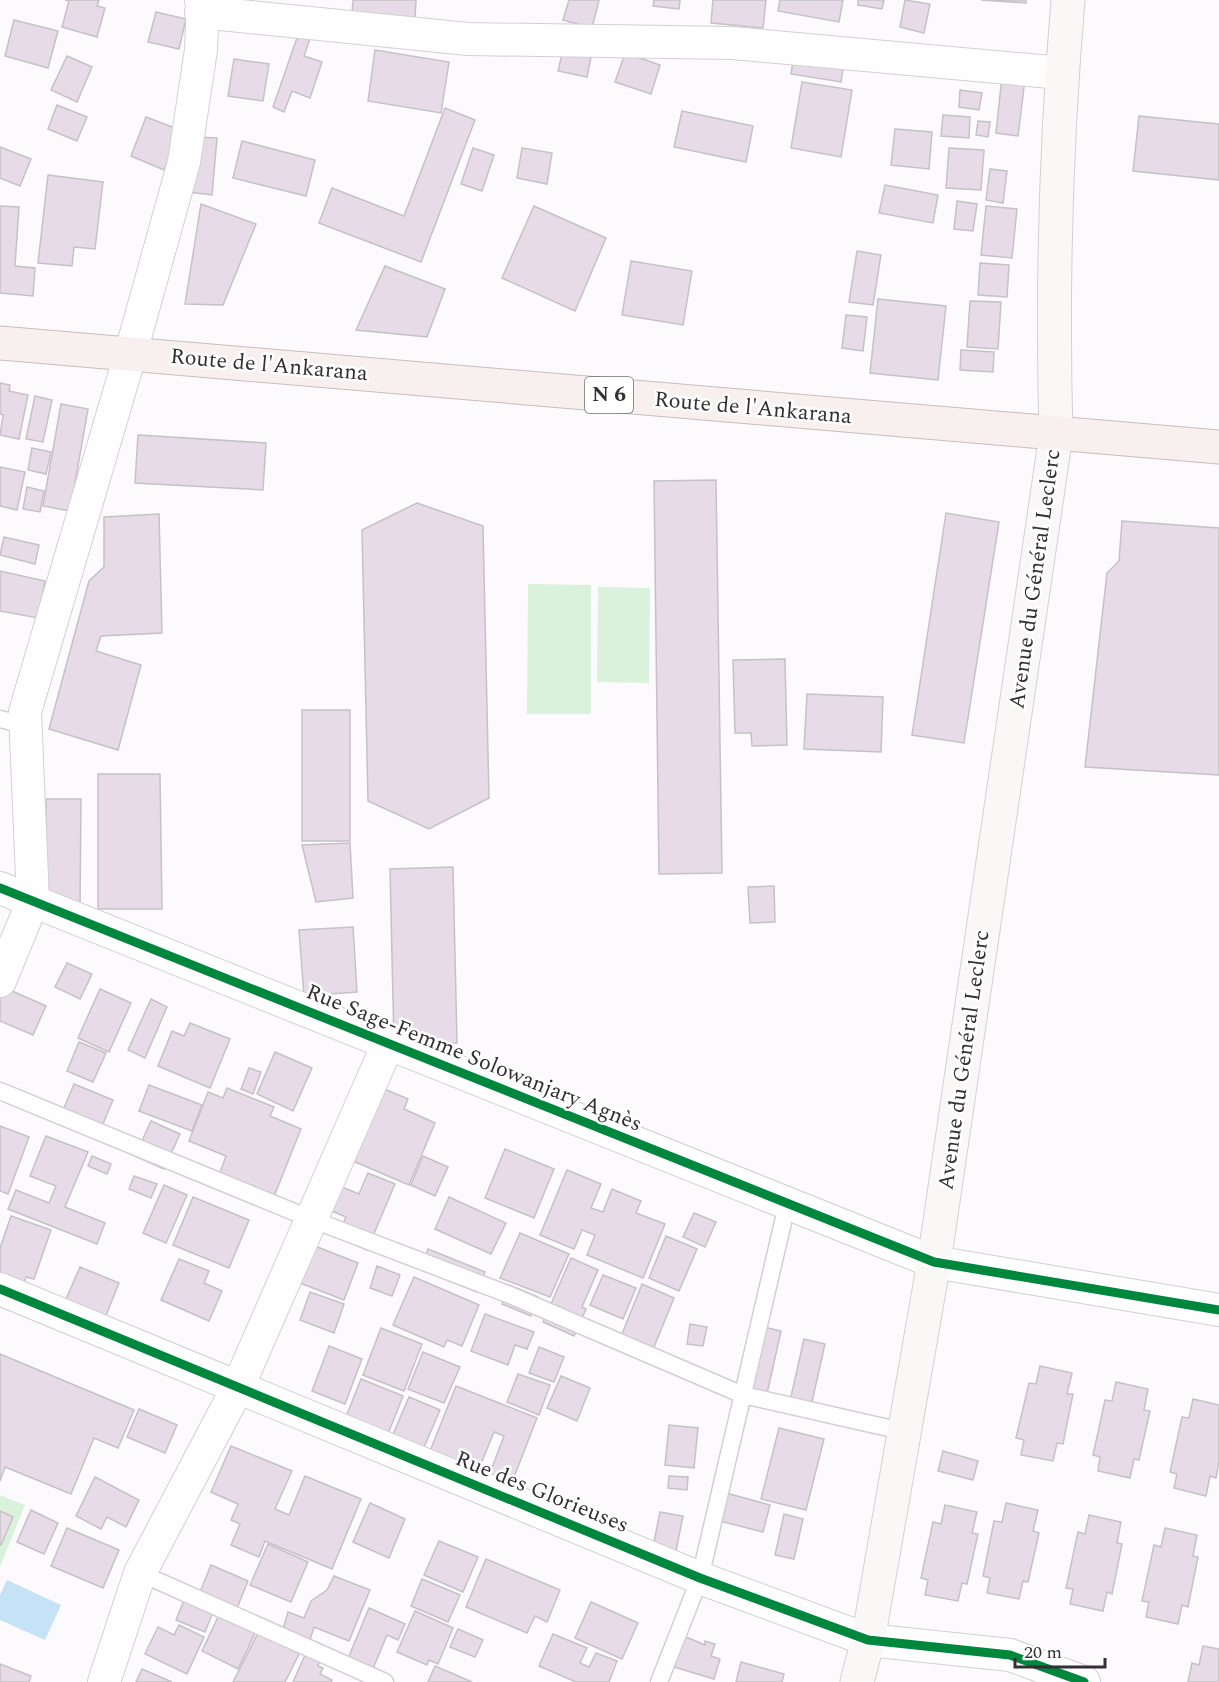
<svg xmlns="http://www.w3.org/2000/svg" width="1219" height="1682" font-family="Spectral,serif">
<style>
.green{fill:#daf2db}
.water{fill:#c6e2f7}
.building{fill:#e6dbe7;stroke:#c5c1c6;stroke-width:1.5}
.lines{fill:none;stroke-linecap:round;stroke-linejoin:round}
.service-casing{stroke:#d3cfd4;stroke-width:19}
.minor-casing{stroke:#d3cfd4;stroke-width:34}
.secondary-casing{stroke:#d3cfd4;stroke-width:35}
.primary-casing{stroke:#c9bcbc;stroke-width:35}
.service{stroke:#fffeff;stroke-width:16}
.minor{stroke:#fffeff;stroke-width:32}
.secondary{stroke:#faf7f7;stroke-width:33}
.primary{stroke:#f7f0ef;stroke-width:33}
.cycleway-casing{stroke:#fff;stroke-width:13}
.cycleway{stroke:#00873e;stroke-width:9}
.labels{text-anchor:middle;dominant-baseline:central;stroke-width:5;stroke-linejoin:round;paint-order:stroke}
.shield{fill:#fff;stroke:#716d71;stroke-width:1.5}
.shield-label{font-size:21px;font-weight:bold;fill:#342f34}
.street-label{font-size:22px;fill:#342f34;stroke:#fff}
</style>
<rect width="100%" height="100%" fill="#fdfafe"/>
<g class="green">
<path d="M528 584 591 585V714H527Z"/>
<path d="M598 587 650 588 649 683 597 682Z"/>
<path d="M0 1495 25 1505 0 1567Z"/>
</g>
<path class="water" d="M7 1580 61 1605 45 1640 0 1620V1595Z"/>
<g class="building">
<path d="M65 0H99L97 6 105 8 97 37 62 27 69 1Z"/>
<path d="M353 0H416L415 18 352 14Z"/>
<path d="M569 0H599L592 28 563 20Z"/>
<path d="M654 0H680L679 9 653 6Z"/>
<path d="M713 0H766L763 28 711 23Z"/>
<path d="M780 0H843L839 22 778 11Z"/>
<path d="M858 0H884L882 9 858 5Z"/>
<path d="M905 0 930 4 924 33 900 27Z"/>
<path d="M981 0H1026V3Z"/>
<path d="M156 12 186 19 179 49 148 42Z"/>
<path d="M14 20 58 31 48 68 5 56Z"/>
<path d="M300 29 312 33 304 56 322 62 310 98 292 91 284 112 273 107Z"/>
<path d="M375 50 449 62 441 113 368 101Z"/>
<path d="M563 50 591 57 587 77 558 71Z"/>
<path d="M625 53 660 65 651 94 615 82Z"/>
<path d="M794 54 844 62 841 82 791 74Z"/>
<path d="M67 56 92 67 77 102 51 90Z"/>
<path d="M234 59 269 64 263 101 228 96Z"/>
<path d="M1002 76 1025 79 1018 136 996 133Z"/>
<path d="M802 82 852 90 841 157 791 148Z"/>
<path d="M960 90 982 93 979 110 959 107Z"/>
<path d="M57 105 87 117 77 141 48 129Z"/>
<path d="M445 108 475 120 421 262 319 223 332 188 404 216Z"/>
<path d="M682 111 753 126 746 162 674 147Z"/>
<path d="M943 115 970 117 969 138 941 136Z"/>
<path d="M1139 116 1219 124V180L1133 171Z"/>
<path d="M146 117 180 130 164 170 131 156Z"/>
<path d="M978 121 990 122 988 137 976 135Z"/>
<path d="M895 129 932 132 929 169 891 165Z"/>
<path d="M193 137 217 138 212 195 188 192Z"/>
<path d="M242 141 315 160 306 196 233 178Z"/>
<path d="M0 147 31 159 20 186 0 178Z"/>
<path d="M473 148 494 155 482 191 461 184Z"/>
<path d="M522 148 552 153 547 184 517 178Z"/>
<path d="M949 148 984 150 981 190 946 188Z"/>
<path d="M990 169 1007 171 1003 203 986 200Z"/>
<path d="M48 175 103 182 95 249 74 247 72 266 38 263Z"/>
<path d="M885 185 938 195 933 223 879 213Z"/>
<path d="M957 201 977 204 973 231 954 229Z"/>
<path d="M201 204 256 224 223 305 185 304Z"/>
<path d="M0 206 19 207 15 266 35 268 33 296 0 293Z"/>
<path d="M534 206 606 238 575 311 502 278Z"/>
<path d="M986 206 1017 209 1012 258 981 255Z"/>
<path d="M857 251 881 255 873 305 849 302Z"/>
<path d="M631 261 692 271 683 325 622 315Z"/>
<path d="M980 263 1009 265 1007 297 978 295Z"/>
<path d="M385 266 445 289 427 337 356 330Z"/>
<path d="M878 299 946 306 938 380 870 373Z"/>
<path d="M970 301 1001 302 998 349 967 347Z"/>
<path d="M846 315 867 317 863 351 842 348Z"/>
<path d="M961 350 994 352 993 372 960 370Z"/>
<path d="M0 383 10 385 9 391 28 395 19 439 0 435 3 415 0 414Z"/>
<path d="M35 396 52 400 43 442 26 439Z"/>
<path d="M61 404 88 409 70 511 43 506Z"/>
<path d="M138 435 266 443 263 490 135 483Z"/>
<path d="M32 448 51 452 46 474 28 470Z"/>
<path d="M0 467 25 472 17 510 0 506Z"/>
<path d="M716 480 722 873 659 874 654 481Z"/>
<path d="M27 487 44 491 40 512 23 509Z"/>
<path d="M417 503 483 526 489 798 429 829 368 801 362 530Z"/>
<path d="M946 513 999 522 964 743 912 735Z"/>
<path d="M159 514 162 633 101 636 96 651 141 665 118 750 49 729 89 581 104 567V517Z"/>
<path d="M1122 521 1219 528V775L1085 767 1107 573 1119 561Z"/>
<path d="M4 537 39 545 35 564 0 555Z"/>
<path d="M0 571 45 581 38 618 0 611Z"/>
<path d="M785 659 787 745 752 746 751 733H735L733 660Z"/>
<path d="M807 694 883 697 881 752 804 749Z"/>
<rect x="302" y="710" width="48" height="131"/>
<path d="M98 774H160L162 909H98Z"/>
<path d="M46 799H81L80 905 45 904Z"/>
<path d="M350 843 353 898 316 902 302 845Z"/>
<path d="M453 867 457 1043 394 1044 390 869Z"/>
<path d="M774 886 775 922 750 923 748 887Z"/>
<path d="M353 927 357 992 304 996 299 930Z"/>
<path d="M67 963 92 974 80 999 55 987Z"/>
<path d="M3 987 46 1006 33 1035 0 1021V993Z"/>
<path d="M100 989 131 1003 109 1052 78 1038Z"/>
<path d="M151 999 167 1007 145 1058 128 1050Z"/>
<path d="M190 1023 230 1039 210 1088 158 1066 172 1031 184 1036Z"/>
<path d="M79 1042 106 1053 93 1082 67 1071Z"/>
<path d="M275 1052 312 1068 293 1111 257 1094Z"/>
<path d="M249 1068 261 1072 253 1094 241 1089Z"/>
<path d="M74 1084 113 1100 98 1136 59 1120Z"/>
<path d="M149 1085 202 1105 192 1131 139 1111Z"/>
<path d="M377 1086 408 1099 404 1109 435 1123 409 1185 346 1158Z"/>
<path d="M227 1088 274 1107 270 1116 301 1129 269 1209 215 1186 226 1156 189 1141 208 1092 223 1098Z"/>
<path d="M151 1121 180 1134 164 1169 135 1156Z"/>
<path d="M0 1126 29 1137 8 1194 0 1191Z"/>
<path d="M46 1136 88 1152 65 1207 105 1223 97 1244 8 1209 16 1190 49 1203 56 1186 30 1176Z"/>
<path d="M505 1149 554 1169 534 1218 485 1198Z"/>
<path d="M92 1156 111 1164 107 1174 88 1166Z"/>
<path d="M423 1156 448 1167 435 1196 411 1185Z"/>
<path d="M567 1170 601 1184 591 1208 603 1212 612 1189 641 1201 636 1213 665 1224 643 1278 587 1255 595 1235 582 1230 574 1249 540 1235Z"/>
<path d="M368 1173 395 1184 367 1250 337 1237 346 1217 327 1209 337 1185 359 1194Z"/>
<path d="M134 1176 157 1184 151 1198 129 1189Z"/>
<path d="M164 1185 187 1195 166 1243 143 1233Z"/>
<path d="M193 1197 249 1220 229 1268 173 1245Z"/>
<path d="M449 1197 506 1223 491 1254 435 1229Z"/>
<path d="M694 1213 716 1222 705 1247 683 1237Z"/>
<path d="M11 1216 51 1230 34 1279 26 1277 19 1298 0 1291V1248Z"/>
<path d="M520 1233 569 1254 550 1297 500 1278Z"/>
<path d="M666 1236 697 1249 679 1291 649 1278Z"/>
<path d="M315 1246 358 1263 344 1300 300 1283Z"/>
<path d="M428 1249 485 1272 477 1292 420 1269Z"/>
<path d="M571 1258 598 1270 582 1307 586 1309 574 1336 543 1322Z"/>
<path d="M179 1259 209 1271 204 1283 222 1291 209 1321 161 1300Z"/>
<path d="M377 1266 400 1275 392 1296 370 1288Z"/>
<path d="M80 1267 119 1283 103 1323 63 1306Z"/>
<path d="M603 1275 636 1288 623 1319 590 1305Z"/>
<path d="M414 1277 479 1305 462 1346 447 1340 444 1347 393 1325Z"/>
<path d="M642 1284 674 1298 652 1352 620 1339Z"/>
<path d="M509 1285 538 1297 531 1316 502 1304Z"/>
<path d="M310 1292 344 1304 334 1333 300 1320Z"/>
<path d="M485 1314 534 1332 527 1349 515 1345 508 1365 471 1351Z"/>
<path d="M690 1324 707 1327 703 1346 687 1344Z"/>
<path d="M760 1326 781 1331 765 1403 743 1398Z"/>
<path d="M381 1328 422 1344 404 1391 363 1375Z"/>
<path d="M804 1339 825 1344 809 1415 788 1410Z"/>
<path d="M329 1346 362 1359 345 1404 312 1391Z"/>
<path d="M539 1347 564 1357 554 1382 529 1373Z"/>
<path d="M423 1352 460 1367 444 1403 408 1389Z"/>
<path d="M0 1354 134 1410 118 1448 94 1438 71 1494 5 1467 0 1481Z"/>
<path d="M1040 1366 1072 1373 1067 1394H1073L1063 1444 1057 1443 1053 1461 1021 1455 1024 1440 1016 1438 1029 1383 1036 1384Z"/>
<path d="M518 1374 550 1385 539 1415 507 1402Z"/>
<path d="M561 1376 590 1388 577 1421 547 1408Z"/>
<path d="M361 1379 403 1396 386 1439 344 1422Z"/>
<path d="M1116 1382 1148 1389 1144 1410 1150 1411 1139 1460 1134 1459 1130 1478 1098 1471 1100 1457 1093 1455 1105 1400 1112 1401Z"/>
<path d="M456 1386 537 1418 509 1490 487 1481 504 1436 494 1432 476 1476 428 1456Z"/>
<path d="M409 1397 440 1410 422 1452 391 1439Z"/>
<path d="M1193 1399 1219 1405V1462L1216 1478 1210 1476 1206 1496 1174 1488 1177 1474 1170 1472 1182 1417 1189 1418Z"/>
<path d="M139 1409 177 1425 165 1453 127 1437Z"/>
<path d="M669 1425 698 1428 694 1468 665 1465Z"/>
<path d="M779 1428 824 1439 806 1510 761 1499Z"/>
<path d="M231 1446 292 1471 275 1509 289 1515 305 1476 361 1499 332 1569 265 1541 259 1557 231 1545 240 1524 231 1520 238 1504 211 1492Z"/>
<path d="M943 1451 978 1461 973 1480 938 1471Z"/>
<path d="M669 1476 688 1477 687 1490 668 1488Z"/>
<path d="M95 1477 139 1500 126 1527 107 1517 101 1529 76 1516Z"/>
<path d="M715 1490 770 1505 763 1532 708 1518Z"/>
<path d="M370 1503 405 1519 389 1558 353 1542Z"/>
<path d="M1006 1503 1038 1510 1033 1531 1039 1533 1028 1582 1023 1581 1019 1599 987 1593 990 1578 983 1576 994 1521 1002 1522Z"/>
<path d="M945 1505 977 1512 972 1533 978 1534 967 1584 962 1583 958 1601 925 1595 928 1580 921 1578 933 1522 941 1524Z"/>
<path d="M31 1510 58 1523 44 1554 17 1542Z"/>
<path d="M0 1511 13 1517 1 1545H0Z"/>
<path d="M660 1512 683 1516 676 1551 653 1547Z"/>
<path d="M784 1514 803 1519 794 1559 775 1555Z"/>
<path d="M1089 1515 1121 1522 1117 1543 1122 1544 1112 1594 1107 1592 1103 1611 1070 1604 1073 1589 1066 1588 1078 1532 1085 1534Z"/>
<path d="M67 1528 119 1550 103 1588 51 1566Z"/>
<path d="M1165 1528 1197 1535 1193 1556 1198 1557 1188 1607 1182 1605 1178 1624 1146 1617 1149 1602 1142 1601 1154 1545 1161 1547Z"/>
<path d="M439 1541 478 1557 463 1592 424 1575Z"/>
<path d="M268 1544 308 1562 291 1602 250 1585Z"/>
<path d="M486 1559 560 1590 547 1622 535 1616 527 1633 466 1607Z"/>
<path d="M211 1565 248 1581 237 1608 200 1592Z"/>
<path d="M334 1576 370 1590 349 1641 314 1627 310 1640 283 1629 288 1612 304 1618 311 1601 327 1590Z"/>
<path d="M422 1579 460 1595 448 1622 411 1606Z"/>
<path d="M184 1600 213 1612 205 1632 176 1620Z"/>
<path d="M591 1602 638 1623 622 1659 575 1638Z"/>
<path d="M369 1608 405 1624 398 1640 387 1635 372 1671 347 1661Z"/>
<path d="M415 1611 453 1628 438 1664 429 1660 427 1665 397 1652Z"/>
<path d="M219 1615 255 1633 238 1669 202 1651Z"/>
<path d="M179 1625 204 1637 187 1674 145 1654 158 1627 174 1635Z"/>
<path d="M458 1629 483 1640 475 1657 450 1647Z"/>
<path d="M259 1631 300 1652 285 1682H233Z"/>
<path d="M553 1634 587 1648 580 1663 589 1667 596 1653 617 1661 609 1682H576L539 1666Z"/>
<path d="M679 1634 705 1645V1641L715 1644 711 1656 720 1659 714 1679 664 1664Z"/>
<path d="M1203 1646 1219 1649V1682H1188L1192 1663 1199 1665Z"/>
<path d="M306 1653 320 1659 318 1666 323 1668 320 1674 332 1680 331 1682H293Z"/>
<path d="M741 1662 784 1674 782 1682H736Z"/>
<path d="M0 1664 31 1676 29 1682H0Z"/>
<path d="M435 1666 472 1682H428Z"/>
<path d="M142 1669 172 1682H136Z"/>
</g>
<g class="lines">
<g class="service-casing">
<g id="service">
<path d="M0 719 24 725"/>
<path d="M0 1091 311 1219 510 1295 743 1395 906 1432"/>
<path d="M140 1573 385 1682"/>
<path d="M659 1682 700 1578 787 1205"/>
</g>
</g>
<g class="minor-casing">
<g id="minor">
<path d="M201 12 468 39 732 43 1062 73"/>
<path d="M0 888 934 1262 1219 1310"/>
<path d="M0 981 33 901 25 712 131 352 184 162 201 50 203 1 201 0"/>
<path d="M0 1289 700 1578 868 1640 1010 1655 1084 1682"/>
<path d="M104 1682 140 1573 238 1387 388 1044"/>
</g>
</g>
<g class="secondary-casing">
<path id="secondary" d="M857 1682 868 1640 934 1262 1056 435C1052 293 1056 142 1068 0"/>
</g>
<g class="primary-casing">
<path id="primary" d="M0 343 1219 447"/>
</g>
<use href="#service" class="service"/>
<use href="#minor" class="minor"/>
<use href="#secondary" class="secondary"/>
<use href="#primary" class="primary"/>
<g class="cycleway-casing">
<g id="cycleway">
<path d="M0 888 934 1262 1219 1310"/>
<path d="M0 1289 700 1578 868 1640 1010 1655 1084 1682"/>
</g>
</g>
<use href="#cycleway" class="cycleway"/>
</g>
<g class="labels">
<rect class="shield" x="585" y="377" width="48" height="36" rx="4.5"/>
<g class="shield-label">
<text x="609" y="395">N 6</text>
</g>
<g class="street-label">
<text transform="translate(269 365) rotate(5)">Route de l'Ankarana</text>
<text transform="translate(753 408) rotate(5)">Route de l'Ankarana</text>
<text transform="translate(1035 579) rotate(-82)">Avenue du Général Leclerc</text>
<text transform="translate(474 1058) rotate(22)">Rue Sage-Femme Solowanjary Agnès</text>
<text transform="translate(964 1060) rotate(-82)">Avenue du Général Leclerc</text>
<text transform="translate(542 1492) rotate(22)">Rue des Glorieuses</text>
</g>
</g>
<path d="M1015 1658v9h90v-9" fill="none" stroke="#342f34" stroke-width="3"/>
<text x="1024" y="1658" font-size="18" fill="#342f34" stroke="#ffffff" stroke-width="4.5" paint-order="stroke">20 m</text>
</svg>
